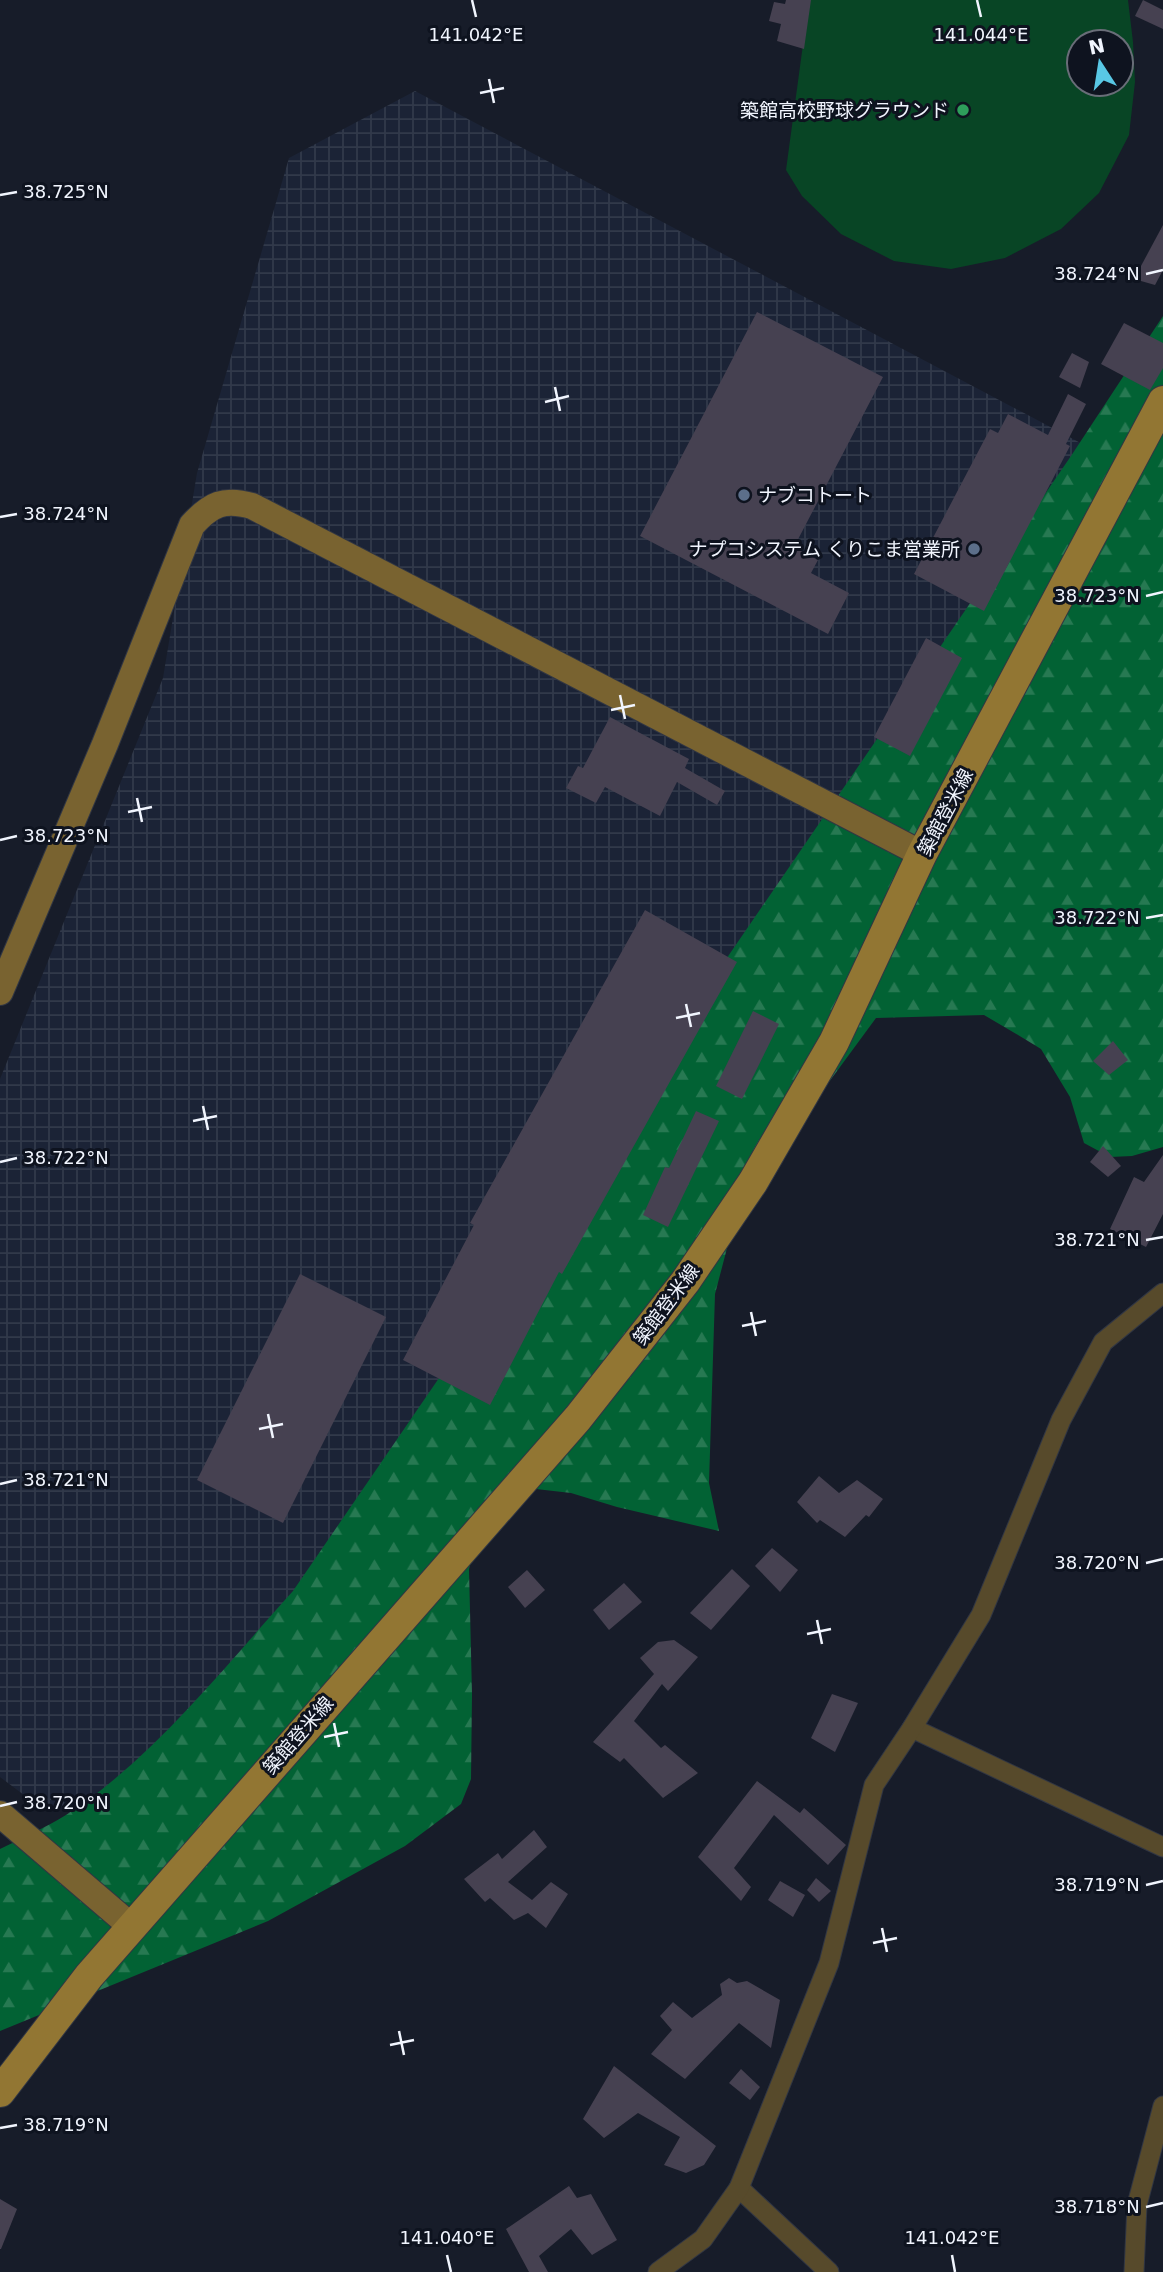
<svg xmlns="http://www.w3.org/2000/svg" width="1163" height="2272" font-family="'DejaVu Sans','Noto Sans JP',sans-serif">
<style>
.industrial{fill:url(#industrial-grid)}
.forest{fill:url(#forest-firs)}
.park{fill:#084525;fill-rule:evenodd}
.building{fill:#464151}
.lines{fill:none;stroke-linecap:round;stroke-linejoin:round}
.street-casing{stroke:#313643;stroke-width:21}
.secondary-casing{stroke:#313643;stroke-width:28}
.primary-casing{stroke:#313643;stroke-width:32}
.street{stroke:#574a2b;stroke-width:19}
.secondary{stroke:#796330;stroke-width:26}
.primary{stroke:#927633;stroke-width:30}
.ticks{fill:none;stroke:#f1f5fe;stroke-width:2.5}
.leisure-dot{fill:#2e9e5b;stroke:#0e131f;stroke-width:2.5}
.service-dot{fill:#5c6f8a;stroke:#0e131f;stroke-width:2.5}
.labels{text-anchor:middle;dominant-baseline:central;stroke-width:6;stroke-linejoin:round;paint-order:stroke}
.poi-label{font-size:19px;fill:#f1f5fe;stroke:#0e131f;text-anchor:end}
.street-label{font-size:19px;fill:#f1f5fe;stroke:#0e131f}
.ticks-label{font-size:18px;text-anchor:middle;fill:#f1f5fe;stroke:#0e131f;stroke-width:6;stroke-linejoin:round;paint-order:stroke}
</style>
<defs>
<pattern id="industrial-grid" width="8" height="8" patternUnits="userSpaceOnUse" patternTransform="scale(1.75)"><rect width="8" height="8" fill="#1b2336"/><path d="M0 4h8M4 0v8" fill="none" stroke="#31394a"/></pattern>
<pattern id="forest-firs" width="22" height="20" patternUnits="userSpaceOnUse" patternTransform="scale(1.75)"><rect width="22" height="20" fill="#026234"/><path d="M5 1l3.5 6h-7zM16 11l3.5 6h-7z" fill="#277952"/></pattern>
</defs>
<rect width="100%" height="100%" fill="#171c29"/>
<path class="industrial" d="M415 91 1107 457 157 1846 24 1795 0 1777V1079L163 678 197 473 289 158Z"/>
<path class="forest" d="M1163 316V1147L1132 1156 1110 1157 1084 1143 1070 1097 1041 1049 1023 1038 984 1015 876 1018 815 1101 741 1195 715 1294 709 1483 719 1531 617 1507 571 1493 536 1489 510 1495 482 1524 469 1569 472 1694 471 1779 461 1804 405 1846 268 1921 0 2031V1849C22 1838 45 1828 66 1815 153 1759 224 1667 293 1591L1071 456Z"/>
<path class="park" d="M809 0H1128L1133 42 1135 82 1129 135 1099 193 1061 229 1005 258 951 269 894 261 841 234 802 196 786 170ZM1079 42H1121V84H1079Z"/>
<g class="building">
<path d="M786 0H811L804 49 777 41 781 24 769 21 774 2 785 4Z"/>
<path d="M1143 0 1163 10V29L1135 16Z"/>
<path d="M1163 225V270L1155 285 1134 279Z"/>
<path d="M757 312 883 377 794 547 818 560 811 573 849 593 828 634 640 536Z"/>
<path d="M1124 323 1163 343V368L1150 390 1101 364Z"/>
<path d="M1072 353 1089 362 1080 388 1059 377Z"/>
<path d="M1068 394 1086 404 1066 444 1070 446 984 611 914 574 990 429 998 433 1008 414 1048 435Z"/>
<path d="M926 638 962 658 910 756 874 737Z"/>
<path d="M610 717 689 759 685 768 725 791 717 805 677 782 660 816 605 787 596 803 566 788 578 766 583 768Z"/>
<path d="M645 910 737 962 562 1274 559 1272 490 1405 403 1360 474 1225 470 1223Z"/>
<path d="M753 1011 779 1024 742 1099 716 1086Z"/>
<path d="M1113 1041 1128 1060 1109 1075 1093 1061Z"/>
<path d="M696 1111 719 1121 668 1227 643 1215 665 1167 669 1168Z"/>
<path d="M1103 1146 1121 1166 1108 1177 1090 1162Z"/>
<path d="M1163 1155V1214L1146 1247 1110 1229 1134 1177 1144 1182Z"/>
<path d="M300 1274 386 1317 283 1523 197 1480Z"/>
<path d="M819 1476 839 1493 857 1480 883 1499 869 1517 866 1515 845 1537 820 1520 817 1523 797 1502Z"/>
<path d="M772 1548 798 1570 780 1592 755 1566Z"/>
<path d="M732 1569 750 1586 711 1630 690 1613Z"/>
<path d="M527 1570 545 1590 525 1608 508 1587Z"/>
<path d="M624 1583 642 1602 609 1630 593 1610Z"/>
<path d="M674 1640 698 1657 668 1691 662 1684 634 1721 661 1748 665 1745 698 1773 663 1798 624 1758 620 1762 593 1742 654 1674 640 1658 658 1642Z"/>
<path d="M832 1694 858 1703 835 1752 811 1738Z"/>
<path d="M757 1781 800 1813 804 1808 846 1845 828 1865 774 1815 734 1868 751 1887 741 1901 698 1857Z"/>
<path d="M534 1830 547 1847 508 1882 532 1900 551 1882 568 1894 546 1928 528 1913 514 1920 490 1898 485 1902 464 1879 498 1853 502 1859Z"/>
<path d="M816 1878 831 1891 819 1902 807 1890Z"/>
<path d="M780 1881 805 1895 793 1917 768 1900Z"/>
<path d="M729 1978 737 1983 747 1981 780 2000 771 2048 739 2023 685 2079 651 2054 672 2030 660 2016 673 2002 692 2018 722 1995 720 1984Z"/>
<path d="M614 2066 716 2146 704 2165 686 2173 664 2165 680 2137 638 2113 604 2138 583 2119Z"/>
<path d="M741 2069 760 2087 750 2100 729 2083Z"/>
<path d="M569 2186 577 2198 591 2194 617 2240 592 2255 571 2229 539 2256 548 2272H529L506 2229Z"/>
<path d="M0 2199 17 2209 1 2249H0Z"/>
</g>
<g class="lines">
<g class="street-casing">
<g id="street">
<path d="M912 1728 1163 1847"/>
<path d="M739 2188 829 2272"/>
<path d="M658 2272 703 2239 739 2188 829 1963 874 1785 912 1728 981 1615 1061 1420 1103 1342 1163 1293"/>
<path d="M1134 2272 1137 2205 1163 2106"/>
</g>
</g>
<g class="secondary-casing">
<g id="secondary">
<path d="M0 992 105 744 192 525C211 504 224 498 252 506L922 854"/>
<path d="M0 1814 132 1927"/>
</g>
</g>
<g class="primary-casing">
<path id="primary" d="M0 2092 89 1976 578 1418 685 1282 753 1182 834 1042 922 854 1163 401"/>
</g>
<use href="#street" class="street"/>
<use href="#secondary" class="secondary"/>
<use href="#primary" class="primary"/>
</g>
<path class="ticks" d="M472 0 476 17M977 0 981 17M489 79 494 103M480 93 504 88M0 195 17 192M1146 274 1163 270M555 387 560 411M545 402 569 396M0 517 17 514M1146 596 1163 592M620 695 625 719M611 710 635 705M137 798 142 822M128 812 152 807M0 840 17 836M1146 918 1163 915M686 1004 691 1027M676 1018 700 1013M203 1106 208 1130M193 1121 217 1116M0 1162 17 1158M1146 1240 1163 1237M751 1312 756 1336M742 1326 766 1321M268 1414 273 1438M259 1429 283 1424M0 1484 17 1480M1146 1563 1163 1559M817 1620 822 1644M807 1634 831 1629M334 1723 339 1747M324 1737 348 1732M0 1806 17 1802M1146 1885 1163 1881M882 1928 887 1952M873 1943 897 1938M399 2031 404 2055M390 2045 414 2040M0 2128 17 2125M1146 2207 1163 2203M447 2255 451 2272M952 2255 955 2272"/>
<circle class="leisure-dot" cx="963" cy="110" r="7"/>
<g class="service-dot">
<circle cx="744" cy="495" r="7"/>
<circle cx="974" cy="549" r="7"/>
</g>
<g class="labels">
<g class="poi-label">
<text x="949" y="110">築館高校野球グラウンド</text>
<text x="758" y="495" text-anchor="start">ナブコトート</text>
<text x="960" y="549">ナプコシステム くりこま営業所</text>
</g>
<g class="street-label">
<text transform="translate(945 812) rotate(-62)">築館登米線</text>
<text transform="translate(666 1304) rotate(-53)">築館登米線</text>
<text transform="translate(298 1735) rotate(-49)">築館登米線</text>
</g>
</g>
<g class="ticks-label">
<text x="476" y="41">141.042°E</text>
<text x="981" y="41">141.044°E</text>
<text x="66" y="198">38.725°N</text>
<text x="1097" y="280">38.724°N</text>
<text x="66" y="520">38.724°N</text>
<text x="1097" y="602">38.723°N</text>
<text x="66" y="842">38.723°N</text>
<text x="1097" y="924">38.722°N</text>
<text x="66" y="1164">38.722°N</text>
<text x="1097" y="1246">38.721°N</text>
<text x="66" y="1486">38.721°N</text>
<text x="1097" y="1569">38.720°N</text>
<text x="66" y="1809">38.720°N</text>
<text x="1097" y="1891">38.719°N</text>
<text x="66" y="2131">38.719°N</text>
<text x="1097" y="2213">38.718°N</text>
<text x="447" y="2244">141.040°E</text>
<text x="952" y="2244">141.042°E</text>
</g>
<g transform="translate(1100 63) rotate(348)"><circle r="33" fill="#0e131f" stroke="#696d78" stroke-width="2"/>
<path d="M0-5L12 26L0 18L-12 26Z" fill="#59c8e5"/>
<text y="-10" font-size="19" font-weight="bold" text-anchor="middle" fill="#f1f5fe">N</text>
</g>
</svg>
